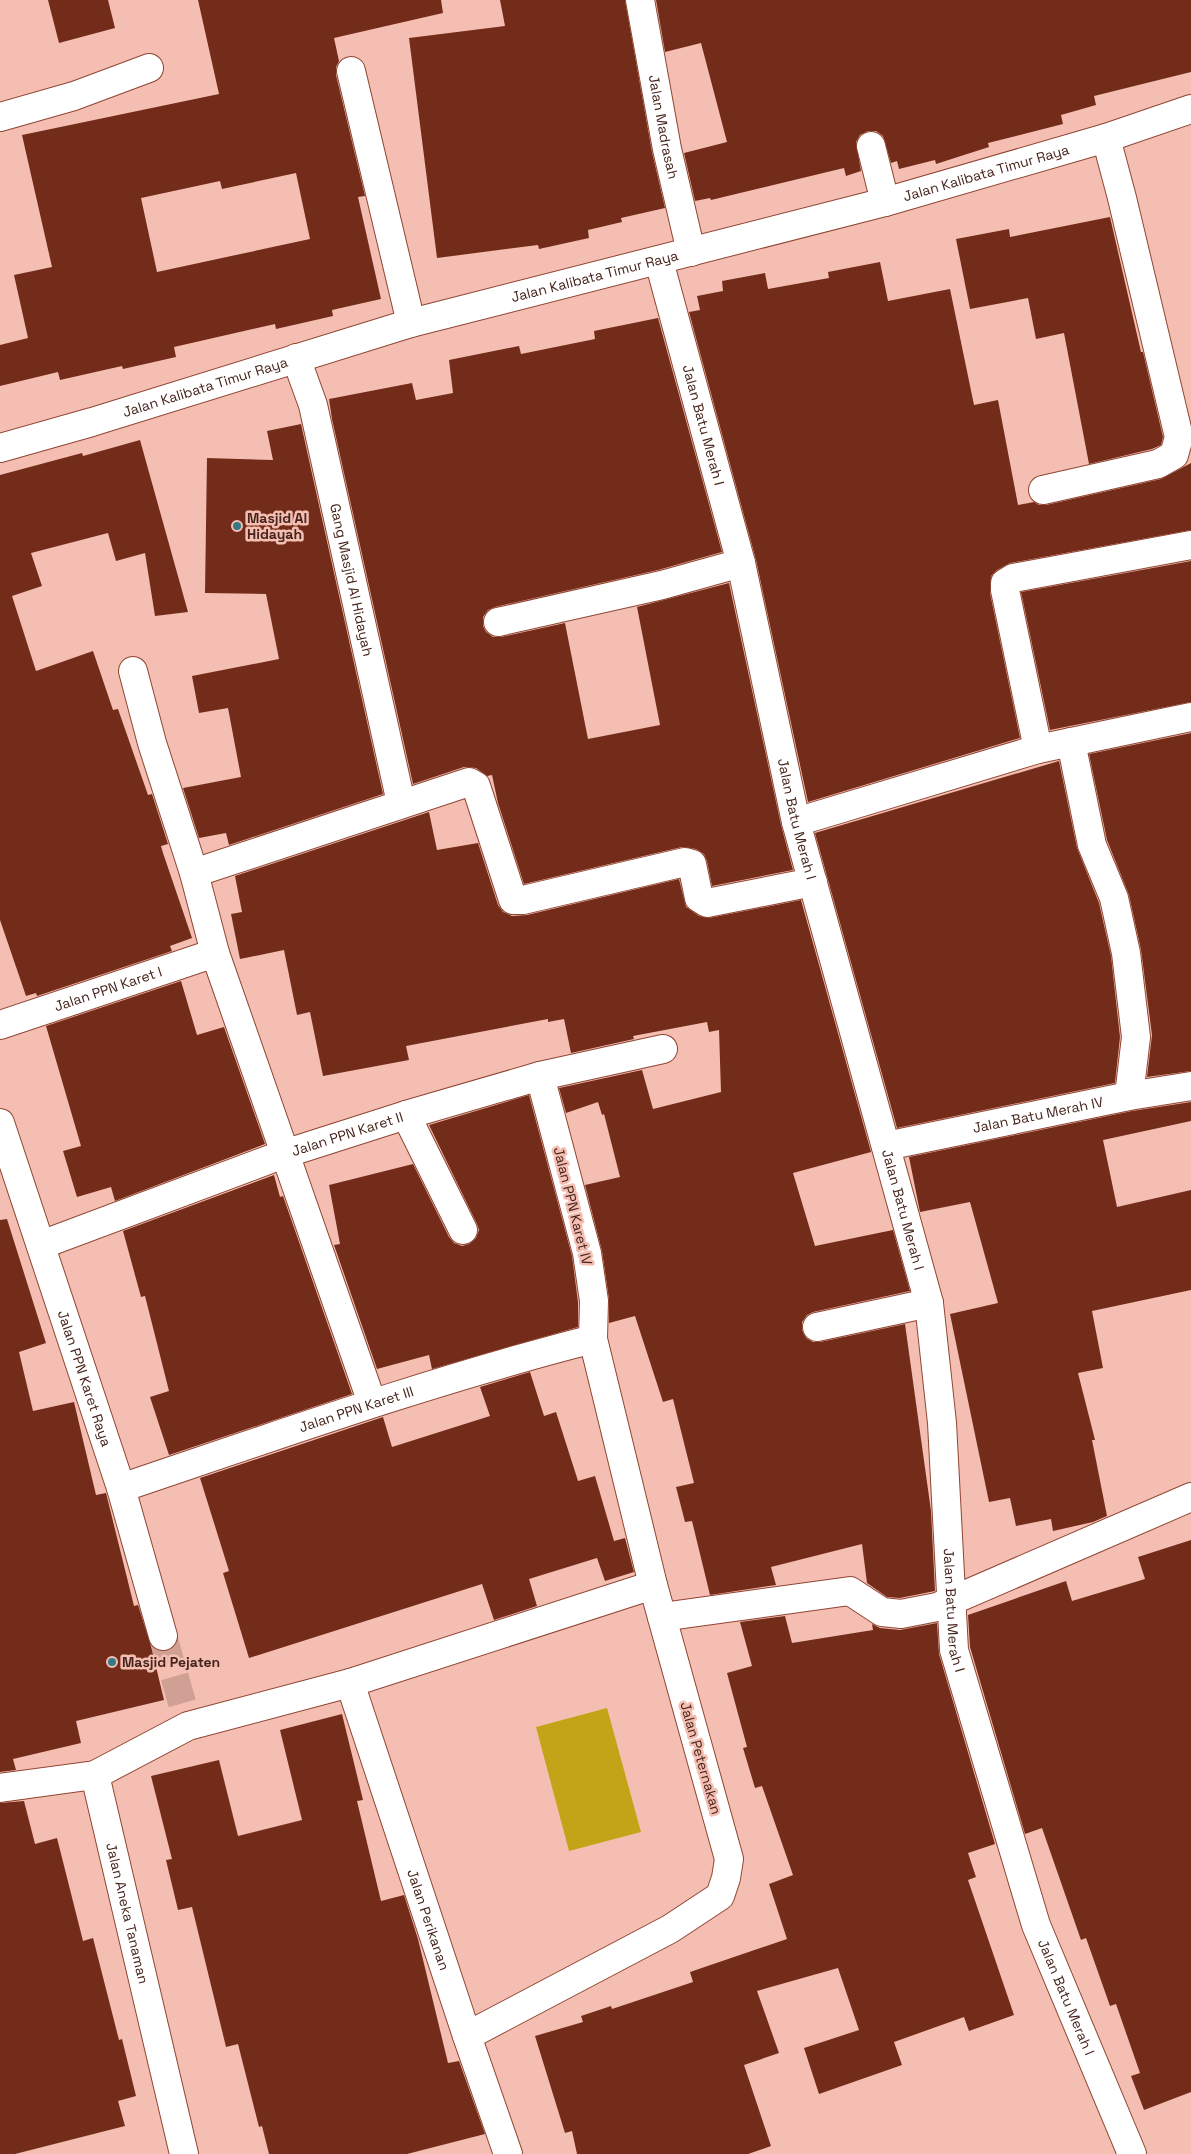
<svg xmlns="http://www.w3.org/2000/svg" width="1191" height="2154" font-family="'Space Grotesk',sans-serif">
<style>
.green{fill:#c3a419}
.building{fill:#742c1a;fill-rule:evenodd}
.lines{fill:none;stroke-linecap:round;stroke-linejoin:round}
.minor-tunnel{stroke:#d1a094;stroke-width:28;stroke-dasharray:28 14;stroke-linecap:butt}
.minor-casing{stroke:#904533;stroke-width:30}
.minor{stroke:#fff;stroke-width:28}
.poi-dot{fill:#357989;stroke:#f4bfb2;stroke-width:2}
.labels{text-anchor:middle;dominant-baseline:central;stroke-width:5;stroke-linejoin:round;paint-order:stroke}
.street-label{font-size:14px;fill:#46241c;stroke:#f4bfb2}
.poi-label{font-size:14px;font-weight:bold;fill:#46241c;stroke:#f4bfb2;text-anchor:start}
</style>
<rect width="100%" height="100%" fill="#f4bfb2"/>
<path class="green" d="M607 1708 641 1832 569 1851 536 1727Z"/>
<g class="building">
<path d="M48 0H108L115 28 59 43Z"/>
<path d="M198 0H441L443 13 334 38 339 61 336 67V75L365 196 358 197 381 299 332 310 333 316 276 329 275 324 174 347 176 357 123 369 122 366 60 380 58 372 0 386V345L28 338 14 275 52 267 22 135 219 94ZM296 173 310 239 157 272 141 198 220 181 222 189Z"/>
<path d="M500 0H625L652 152 665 208 621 218 622 222 588 230 589 238 539 249 538 245 437 258 409 38 505 26Z"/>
<path d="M656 0H1191V72L1094 96 1096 105 1061 115 1063 124 988 143 989 147 936 164 935 160 899 169 897 161 891 163 883 136 876 131H868L860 135 856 142 861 171 846 176 844 168 711 200 710 198 695 201 684 153 727 142 701 43 665 52Z"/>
<path d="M1110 217 1141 352H1143L1163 437 1161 445 1152 449 1089 464 1064 333 1036 339 1028 298 970 309 956 239 1009 229 1010 237Z"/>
<path d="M880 262 888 301 950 289 974 405 998 400 1018 505 1034 502 1039 505H1046L1161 479 1191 463V530L1010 563 997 570 991 576 990 593 1020 738 808 802 756 560 689 312 700 310 697 296 723 291 722 281 765 273 768 289 829 278 828 272Z"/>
<path d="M658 318 722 552 658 570 495 607 488 610 483 617V626L486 632 493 637H501L565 623 588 739 660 725 637 607 729 583 781 825 793 870 712 886 707 861 704 854 696 849 682 847 524 884 498 803 492 775 487 776 476 768 464 767 413 784 332 419 329 399 412 383 416 400 453 393 449 360 519 346 521 354 595 339 594 331Z"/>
<path d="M301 424 383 794 229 845 226 833 199 838 183 788 241 777 228 708 199 713 192 676 279 659 266 594 205 593 207 458 273 460 267 431Z"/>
<path d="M140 440 188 612 155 616 145 553 116 561 108 533 31 553 42 586 12 596 36 671 93 651 113 710 118 709 148 795 152 794 168 844 161 846 163 853 192 938 170 946 172 951 37 996 36 993 26 996 0 920V475L82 453 83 456Z"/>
<path d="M1191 561V702L1050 730 1021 592Z"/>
<path d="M1191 733V1071L1147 1077 1152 1035 1141 950 1129 895 1107 840 1089 754Z"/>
<path d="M1059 761 1077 848 1099 903 1111 956 1120 1037 1115 1083 897 1128 815 833Z"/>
<path d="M429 812 437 850 478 843 498 905 503 912 512 916 527 915 679 879 686 907 699 916 709 918 801 900 871 1152 793 1173 815 1246 893 1230 910 1291 813 1312 807 1315 802 1322V1330L806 1338 813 1342H820L905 1324 931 1511 935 1591 900 1598 887 1597 867 1583 862 1544 771 1567 776 1585 710 1595 692 1521 685 1522 676 1487 694 1483 673 1399 663 1402 635 1316 609 1323V1299L602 1251 585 1185 620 1177 604 1114 602 1115 598 1102 566 1113 559 1088 642 1070 653 1109 721 1092 719 1030 709 1032 707 1022 633 1036 634 1039 571 1053 564 1019 548 1022V1019L406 1046 409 1060 323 1076 310 1012 297 1015 284 950 240 959 231 914 242 912 235 876Z"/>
<path d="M181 981 197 1035 224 1027 265 1144 115 1201 111 1187 77 1197 63 1151 81 1146 46 1026Z"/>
<path d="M529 1095 572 1256 578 1302V1327L432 1369 429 1355 377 1369 334 1245 340 1244 329 1185 413 1164 449 1237 454 1243 462 1246 469 1244 476 1238 479 1230 477 1224 429 1125Z"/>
<path d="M1191 1102V1121L1103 1140 1117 1207 1191 1190V1290L1092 1311 1103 1368 1078 1373 1095 1440H1092L1107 1516 1093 1522 1053 1531 1051 1519 1016 1526 1010 1498 989 1502 950 1314 998 1303 970 1202 920 1212 909 1157 1132 1111Z"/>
<path d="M274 1175 280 1197 283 1196 352 1394 169 1455 150 1397 169 1391 145 1296 141 1297 123 1231Z"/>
<path d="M7 1219 46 1343 19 1352 33 1411 74 1402 96 1495 106 1493 134 1606 138 1605 151 1646 164 1700 76 1721 81 1743 13 1759 16 1770 0 1772V1220Z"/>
<path d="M530 1372 544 1416 556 1412 578 1481 595 1476 614 1541 625 1538 634 1572 605 1581 597 1558 529 1579 537 1606 494 1620 482 1584 249 1658 223 1573 229 1571 200 1478 383 1417 392 1447 490 1416 480 1387Z"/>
<path d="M1191 1540V2092L1144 2110 1131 2076 1140 2073 1116 2004 1110 2006 1086 1938 1081 1940 1042 1828 1025 1834 970 1647 968 1615 1066 1581 1072 1601 1145 1579 1138 1557Z"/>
<path d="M785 1616 792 1643 873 1630 872 1624 880 1628 900 1630 937 1623 939 1654 995 1844 968 1853 976 1877 968 1880 1014 2015 969 2031 964 2017 894 2042 902 2065 819 2094 804 2048 859 2030 838 1968 757 1991 779 2053 744 2065 771 2146 748 2154H577L572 2131 565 2133 535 2036 583 2022 581 2016 611 2006 612 2009 693 1982 690 1972 787 1939 769 1884 793 1875 762 1786 755 1788 743 1748 747 1747 727 1673 752 1666 740 1622Z"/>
<path d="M342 1714 363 1800 357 1801 381 1901 404 1895 418 1939 448 2063 459 2061 485 2134 407 2154H269L262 2126 259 2127 238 2044 226 2047 192 1907 178 1910 166 1860 172 1859 151 1776 219 1760 238 1836 302 1820 280 1730Z"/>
<path d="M24 1801 35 1844 57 1838 83 1941 93 1938 119 2040 122 2039 136 2096 118 2101 125 2126 15 2154H0V1803Z"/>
</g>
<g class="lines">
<path class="minor-tunnel" d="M163 1636 183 1706"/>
<g class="minor-casing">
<g id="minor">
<path id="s1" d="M640 0 667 149 691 252"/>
<path d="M351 71 411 323"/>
<path d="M0 117 74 96 149 68"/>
<path d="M871 146 885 202"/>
<path id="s2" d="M659 261 741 563 796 822 929 1303 942 1423 954 1650 1036 1925 1132 2154"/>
<path id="s3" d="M296 358 313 405 401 803"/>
<path id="s4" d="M0 448 92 422 411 323 885 202 1106 138 1191 109"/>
<path d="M1043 490 1158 464 1174 455 1179 437 1122 198 1106 138"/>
<path d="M498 622 662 585 741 563"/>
<path d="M133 671 152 743 194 873 215 953 372 1403"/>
<path d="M1071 742 1092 845 1114 898 1126 953 1136 1037 1129 1096"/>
<path d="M1038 749 1005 590V583L1013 578 1191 545"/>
<path d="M796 822 1038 749 1191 717"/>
<path d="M194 873 469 782 476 786 513 900H523L685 862 692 864 699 898 707 903 813 882"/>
<path id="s5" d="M0 1025 215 953"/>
<path d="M406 1115 463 1230"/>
<path id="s6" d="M0 1123 121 1488 163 1636"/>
<path id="s7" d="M886 1146 1129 1096 1191 1086"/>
<path id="s8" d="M41 1245 284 1154 406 1115 540 1076 663 1049"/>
<path d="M817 1327 929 1303"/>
<path id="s9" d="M121 1488C278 1435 433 1380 593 1339"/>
<path d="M662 1617 850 1591 882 1612 901 1614 937 1607 1191 1497"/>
<path d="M350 1683 653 1585"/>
<path id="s10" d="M95 1775 184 2154"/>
<path id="s11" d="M0 1788 95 1775 188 1726 350 1683 467 2036 508 2154"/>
<path d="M467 2036 670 1929 720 1896 726 1878 729 1859 653 1585 593 1339 594 1301 587 1253 540 1076"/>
</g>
</g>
<use href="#minor" class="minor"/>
</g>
<g class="poi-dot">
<circle cx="237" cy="526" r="5"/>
<circle cx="112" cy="1662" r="5"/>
</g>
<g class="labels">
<g class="street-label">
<text stroke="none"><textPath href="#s1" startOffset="129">Jalan Madrasah</textPath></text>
<text stroke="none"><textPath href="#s4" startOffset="1024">Jalan Kalibata Timur Raya</textPath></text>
<text stroke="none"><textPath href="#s4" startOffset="619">Jalan Kalibata Timur Raya</textPath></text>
<text stroke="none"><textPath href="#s4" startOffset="214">Jalan Kalibata Timur Raya</textPath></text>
<text stroke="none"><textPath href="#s2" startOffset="170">Jalan Batu Merah I</textPath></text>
<text stroke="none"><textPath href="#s3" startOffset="229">Gang Masjid Al Hidayah</textPath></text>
<text stroke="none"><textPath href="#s2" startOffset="575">Jalan Batu Merah I</textPath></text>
<text stroke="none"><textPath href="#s5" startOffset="114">Jalan PPN Karet I</textPath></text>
<text stroke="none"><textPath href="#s7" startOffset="155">Jalan Batu Merah IV</textPath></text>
<text stroke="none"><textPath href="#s8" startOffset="326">Jalan PPN Karet II</textPath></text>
<text transform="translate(573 1206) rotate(76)">Jalan PPN Karet IV</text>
<text stroke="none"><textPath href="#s2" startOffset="980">Jalan Batu Merah I</textPath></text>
<text stroke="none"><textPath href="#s6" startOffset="269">Jalan PPN Karet Raya</textPath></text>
<text stroke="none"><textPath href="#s9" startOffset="248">Jalan PPN Karet III</textPath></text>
<text stroke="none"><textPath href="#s2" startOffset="1385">Jalan Batu Merah I</textPath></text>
<text transform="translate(701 1758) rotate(74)">Jalan Peternakan</text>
<text stroke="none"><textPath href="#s10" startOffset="142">Jalan Aneka Tanaman</textPath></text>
<text stroke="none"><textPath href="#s11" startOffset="618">Jalan Perikanan</textPath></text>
<text stroke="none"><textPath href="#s2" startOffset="1790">Jalan Batu Merah I</textPath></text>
</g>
<g class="poi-label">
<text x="247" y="518">Masjid Al<tspan x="247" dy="16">Hidayah</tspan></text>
<text x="122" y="1662">Masjid Pejaten</text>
</g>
</g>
</svg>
